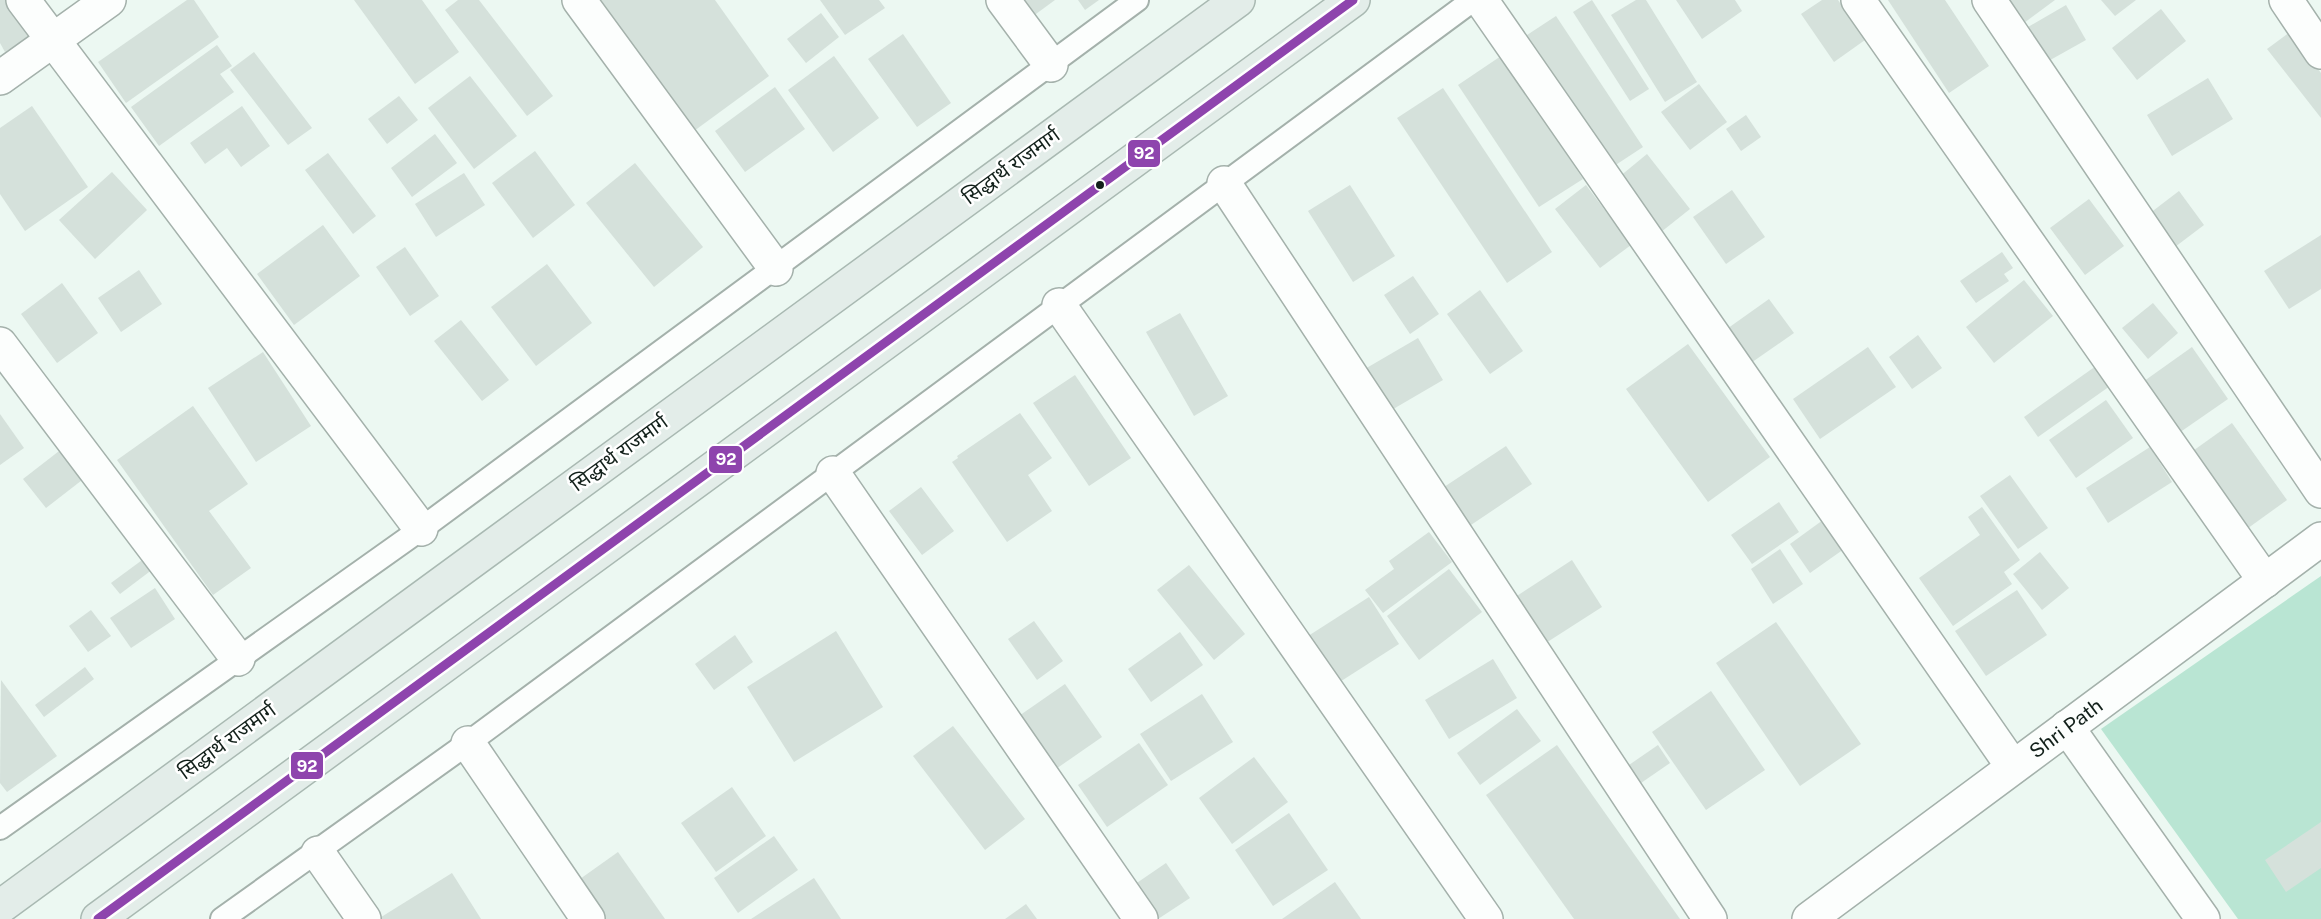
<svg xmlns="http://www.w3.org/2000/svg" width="2321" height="919" font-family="'Public Sans','Noto Sans Devanagari',sans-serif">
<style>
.green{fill:#b9e5d3}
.building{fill:#d5e1db}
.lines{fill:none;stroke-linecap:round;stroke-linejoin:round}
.service-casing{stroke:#a4b1ab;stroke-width:26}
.minor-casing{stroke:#a4b1ab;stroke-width:36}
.trunk-casing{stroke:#a9b9b2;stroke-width:36}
.service{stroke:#fcfefd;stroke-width:22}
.minor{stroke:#fcfefd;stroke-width:33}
.trunk{stroke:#e3ede9;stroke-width:33}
.bus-1-casing{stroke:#fff;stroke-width:14}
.bus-1{stroke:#8e44ad;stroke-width:9}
.bus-dot{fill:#12201a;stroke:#fff;stroke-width:2}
.labels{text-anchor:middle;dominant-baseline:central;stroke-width:5;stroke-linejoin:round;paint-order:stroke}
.street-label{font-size:20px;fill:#12201a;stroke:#fff}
.line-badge{stroke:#fff;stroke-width:2}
.badge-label{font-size:16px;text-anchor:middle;font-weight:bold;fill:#fff}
</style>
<rect width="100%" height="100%" fill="#ecf8f2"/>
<path class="green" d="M2321 576V919H2238L2101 729Z"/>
<g class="building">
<path d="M0 0H12L33 34 5 52 0 43Z"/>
<path d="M187 0H194L219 37 126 103 98 62Z"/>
<path d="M354 0H422L459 52 415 84Z"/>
<path d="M458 0H479L553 96 527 116 445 10Z"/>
<path d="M601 0H715L769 76 694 131Z"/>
<path d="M820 0H879L885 8 845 35Z"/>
<path d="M1008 0H1055L1025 22Z"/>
<path d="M1078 0H1099L1085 10Z"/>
<path d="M1592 0 1649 89 1630 101 1573 12Z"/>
<path d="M1636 0H1646L1697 82 1665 102 1611 15Z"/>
<path d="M1676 0H1735L1742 11 1702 39Z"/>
<path d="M1822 0H1838L1865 40 1834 62 1801 14Z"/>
<path d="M1888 0H1945L1989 66 1949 93Z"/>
<path d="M1995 0H2055L2016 29Z"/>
<path d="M2101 0H2136L2115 16Z"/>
<path d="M2066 5 2086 40 2036 68 2016 34Z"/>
<path d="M2161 9 2186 41 2137 80 2112 48Z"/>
<path d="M821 13 839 37 806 63 787 39Z"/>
<path d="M1556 16 1643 147 1611 168 1524 37Z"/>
<path d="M2290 32 2321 73V118L2267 49Z"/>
<path d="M903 34 951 103 917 127 868 59Z"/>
<path d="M217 45 232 66 220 74 234 92 159 146 131 107Z"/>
<path d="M254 52 312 128 288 145 230 70Z"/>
<path d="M834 56 879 118 833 152 788 90Z"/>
<path d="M1501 56 1583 179 1539 207 1458 85Z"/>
<path d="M470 76 517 136 474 169 428 108Z"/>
<path d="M2208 78 2233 119 2172 156 2147 115Z"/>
<path d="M1699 84 1727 122 1690 150 1661 112Z"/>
<path d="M775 87 805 129 745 172 715 131Z"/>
<path d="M1443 88 1552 252 1507 283 1397 118Z"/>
<path d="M399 96 418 120 387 144 368 119Z"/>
<path d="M32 106 88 187 25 231 0 194V128Z"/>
<path d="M242 106 270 146 241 167 227 148 205 164 190 143Z"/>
<path d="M1746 115 1761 137 1741 151 1726 129Z"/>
<path d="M435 134 457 163 412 197 391 168Z"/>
<path d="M535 151 575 205 533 238 492 183Z"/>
<path d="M328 153 376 216 353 234 305 170Z"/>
<path d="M1647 154 1690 209 1656 236 1613 182Z"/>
<path d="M635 163 703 247 654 287 586 203Z"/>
<path d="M112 172 147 210 95 259 59 220Z"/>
<path d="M464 173 485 205 436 237 415 204Z"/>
<path d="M1350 185 1395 256 1353 282 1308 211Z"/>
<path d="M1586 185 1631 245 1600 268 1555 209Z"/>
<path d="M1732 190 1765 237 1726 264 1693 217Z"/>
<path d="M2179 191 2204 225 2167 253 2141 220Z"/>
<path d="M2089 199 2124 246 2085 275 2050 228Z"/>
<path d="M323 225 360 276 294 325 257 274Z"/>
<path d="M2321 235V289L2289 309 2264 271Z"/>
<path d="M405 247 439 296 410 316 376 267Z"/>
<path d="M2002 252 2013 268 2004 274 2009 281 1976 303 1960 281Z"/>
<path d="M547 264 592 323 536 366 491 307Z"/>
<path d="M139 270 162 304 121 332 98 298Z"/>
<path d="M1413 276 1439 314 1410 334 1384 295Z"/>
<path d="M2024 280 2053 316 1994 363 1966 327Z"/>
<path d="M62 283 98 333 57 363 21 314Z"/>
<path d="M1480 290 1523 351 1490 374 1447 314Z"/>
<path d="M1769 299 1794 333 1748 365 1724 331Z"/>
<path d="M2153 303 2178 333 2148 359 2122 328Z"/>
<path d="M1180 313 1228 396 1194 416 1146 332Z"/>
<path d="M461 320 509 380 482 401 434 341Z"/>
<path d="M1918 335 1942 368 1912 389 1889 357Z"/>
<path d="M1418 338 1443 380 1383 415 1358 373Z"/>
<path d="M1688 344 1770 457 1708 502 1626 389Z"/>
<path d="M1868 347 1896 387 1820 439 1793 399Z"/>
<path d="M2192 347 2228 399 2176 435 2140 384Z"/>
<path d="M263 352 311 426 256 462 208 388Z"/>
<path d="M2096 366 2110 386 2038 437 2024 417Z"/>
<path d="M1075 375 1131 458 1089 486 1033 403Z"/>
<path d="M2106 400 2133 438 2076 478 2049 440Z"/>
<path d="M193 406 248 484 209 511 251 568 213 595 117 460Z"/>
<path d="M1020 413 1052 458 1028 475 1052 511 1007 542 952 462 958 458 957 456Z"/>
<path d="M0 414 24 448 0 465Z"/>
<path d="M2232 423 2287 500 2244 531 2190 453Z"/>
<path d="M1506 446 1532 484 1465 529 1438 491Z"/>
<path d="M2150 447 2172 482 2108 523 2086 488Z"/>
<path d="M63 448 86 477 46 508 23 479Z"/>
<path d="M2010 475 2048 528 2018 549 1980 496Z"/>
<path d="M921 487 954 531 922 555 889 511Z"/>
<path d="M1779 502 1799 532 1752 564 1731 535Z"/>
<path d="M1982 507 2020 560 2004 572 2012 584 1953 626 1919 578 1980 535 1968 517Z"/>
<path d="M1823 520 1844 549 1810 573 1790 544Z"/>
<path d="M1429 532 1452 562 1383 613 1365 590 1394 569 1389 561Z"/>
<path d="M1780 549 1803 584 1773 604 1751 569Z"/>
<path d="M2040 552 2069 588 2042 610 2013 574Z"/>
<path d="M149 555 157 566 120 594 111 583Z"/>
<path d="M1572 560 1602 607 1538 648 1509 601Z"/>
<path d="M1189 565 1245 634 1214 660 1157 590Z"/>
<path d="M1449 569 1482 612 1419 660 1387 616Z"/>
<path d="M155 588 175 619 131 648 110 618Z"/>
<path d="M2017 590 2047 635 1986 676 1955 631Z"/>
<path d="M1369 597 1399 644 1335 685 1305 638Z"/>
<path d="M91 610 111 636 88 652 69 626Z"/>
<path d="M1034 621 1063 661 1037 680 1008 639Z"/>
<path d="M1776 622 1861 744 1800 786 1716 663Z"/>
<path d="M836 631 883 707 794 762 747 687Z"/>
<path d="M1180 632 1203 665 1151 702 1128 669Z"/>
<path d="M735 635 753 662 714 690 695 664Z"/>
<path d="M1493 659 1517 698 1449 739 1425 700Z"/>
<path d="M85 667 94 679 44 717 35 705Z"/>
<path d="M1 680 57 756 7 792 0 783Z"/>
<path d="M1065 684 1102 737 1053 771 1016 718Z"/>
<path d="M1711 691 1765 770 1706 810 1652 732Z"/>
<path d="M1202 694 1233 742 1171 781 1140 734Z"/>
<path d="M1517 709 1541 741 1480 785 1457 753Z"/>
<path d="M953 726 1025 819 985 850 913 756Z"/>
<path d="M1139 743 1168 785 1107 827 1078 785Z"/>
<path d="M1557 745 1680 919H1574L1486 795Z"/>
<path d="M1658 745 1670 763 1641 783 1629 765Z"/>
<path d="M1254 757 1288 802 1232 844 1199 798Z"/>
<path d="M732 787 766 836 716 872 681 823Z"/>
<path d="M1289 813 1328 870 1273 906 1235 850Z"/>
<path d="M2321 822V868L2286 892 2265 860Z"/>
<path d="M774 836 798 870 738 913 714 878Z"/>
<path d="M618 852 665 919H597L573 884Z"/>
<path d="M1166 863 1190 898 1158 919H1149L1128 889Z"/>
<path d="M452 873 481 919H378Z"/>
<path d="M814 878 841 919H751Z"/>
<path d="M1335 882 1361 919H1282Z"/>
<path d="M1026 904 1037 919H1005Z"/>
</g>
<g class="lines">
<g class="service-casing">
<g id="service">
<path d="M0 828 421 529 1137 0"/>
<path d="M222 919 468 743 1473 0"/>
</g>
</g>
<g class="minor-casing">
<g id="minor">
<path d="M23 0 421 529"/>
<path d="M579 0 776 269"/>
<path d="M1003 0 1051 65"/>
<path d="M1481 0 2013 767"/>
<path d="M1858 0 2265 581"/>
<path d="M1989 0 2321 491"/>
<path d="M2286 0 2321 52"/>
<path d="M0 78 109 0"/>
<path d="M1224 183 1710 919"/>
<path d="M1059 305 1486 919"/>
<path d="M0 344 238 659"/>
<path d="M833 473 1141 919"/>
<path d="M2067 727 2203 919"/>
<path d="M468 743 588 919"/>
<path d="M318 853 364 919"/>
<path id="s1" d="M1809 919 2321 539"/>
</g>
</g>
<g class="trunk-casing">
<g id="trunk">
<path d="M0 907 1238 0"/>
<path d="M98 919 1353 0"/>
</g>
</g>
<use href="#service" class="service"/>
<use href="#minor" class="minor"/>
<use href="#trunk" class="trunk"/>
<g class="bus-1-casing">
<path id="bus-1" d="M98 919 1353 0"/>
</g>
<use href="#bus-1" class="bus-1"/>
</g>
<circle class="bus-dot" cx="1100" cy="185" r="5"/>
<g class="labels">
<g class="street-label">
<text transform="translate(1011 166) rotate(-36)">सिद्धार्थ राजमार्ग</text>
<text transform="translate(619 453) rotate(-36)">सिद्धार्थ राजमार्ग</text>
<text stroke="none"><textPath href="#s1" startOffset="320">Shri Path</textPath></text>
<text transform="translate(227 741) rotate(-36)">सिद्धार्थ राजमार्ग</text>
</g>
</g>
<g class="line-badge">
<rect x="1127" y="139" width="34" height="29" rx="6" fill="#8e44ad"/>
<rect x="708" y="445" width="35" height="29" rx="6" fill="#8e44ad"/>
<rect x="290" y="751" width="34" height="29" rx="6" fill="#8e44ad"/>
</g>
<g class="badge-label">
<text x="1144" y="159">92</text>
<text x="726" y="465">92</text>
<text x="307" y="772">92</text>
</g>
</svg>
